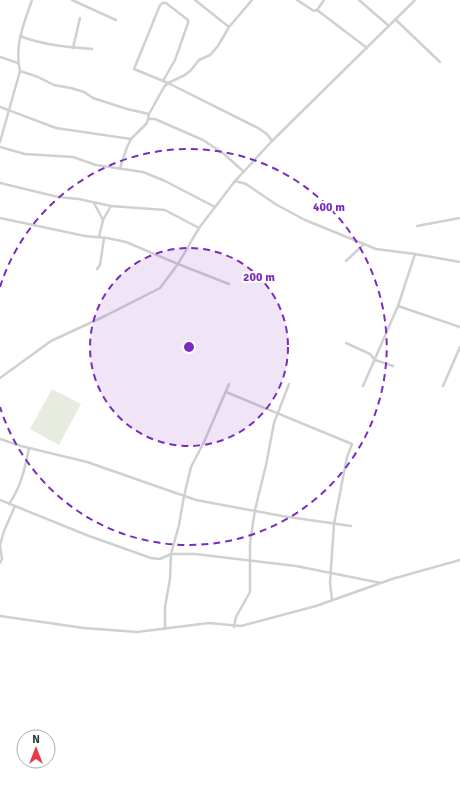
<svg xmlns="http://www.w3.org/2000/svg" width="460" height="785" font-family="Signika,sans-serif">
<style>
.garden{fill:#e6ecdf}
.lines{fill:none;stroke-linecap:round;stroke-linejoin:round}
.street{stroke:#d0d0d0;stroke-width:2.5}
.ring{fill:none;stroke:#7b2cbf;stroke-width:2;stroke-dasharray:7 5}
.centre{fill:#7b2cbf;stroke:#fff;stroke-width:2}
.ring-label{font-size:12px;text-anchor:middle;font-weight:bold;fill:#7b2cbf;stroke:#fff;stroke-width:4;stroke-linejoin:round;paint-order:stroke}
</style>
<rect width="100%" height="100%" fill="#fff"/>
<path class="garden" d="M52 389 81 404 59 445 30 429Z"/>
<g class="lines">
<g class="street">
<path d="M72 0 116 20"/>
<path d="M195 0 229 27"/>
<path d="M297 0 314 11 317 10 324 0"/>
<path d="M359 0 389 26"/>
<path d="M317 10 367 48"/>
<path d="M396 20 440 62"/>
<path d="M20 36C42 45 68 47 92 49"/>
<path d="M73 48 80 18"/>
<path d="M0 57 18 63"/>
<path d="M20 71 38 77 54 85 71 88 84 92 93 98 127 109 149 114"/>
<path d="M163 81 175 60 188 23V20L166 3H163L160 5 134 69 168 83 258 128 267 134 272 141"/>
<path d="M0 107 56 128 131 139"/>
<path d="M149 119H155L203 140 224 154 244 172"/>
<path d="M0 142 20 71C14 46 24 23 32 0"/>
<path d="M0 147 25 154 73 157 96 165 143 172 165 181 215 207"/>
<path d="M120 168 127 147 131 139 147 123 149 114 164 87 168 83 185 75 191 70 199 60 210 55 218 46 229 27 252 0"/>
<path d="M235 181 246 184 277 205 305 220 364 244 376 249 415 254 460 262"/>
<path d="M0 183 58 197 79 199 111 206 165 210 199 228"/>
<path d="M94 203 103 220"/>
<path d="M0 218 85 236 107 238 126 242 178 264 229 284"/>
<path d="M417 226 460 218"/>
<path d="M99 237 103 220 111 206"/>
<path d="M346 261 364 244"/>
<path d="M97 269 100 265 104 238"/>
<path d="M398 306 460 327"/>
<path d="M346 343 370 354 375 360 393 366"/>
<path d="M0 378 51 341 105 316 160 288 178 264 199 228 235 181 272 141 415 0"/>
<path d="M363 386 398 306 415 254"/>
<path d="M443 386 460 347"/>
<path d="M226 392 352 444 347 457 334 524 330 583 332 600"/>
<path d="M0 439 21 446 87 462 196 500 282 516 351 526"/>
<path d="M0 500 89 536 151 558 160 559 171 554H195L296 566 381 583"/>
<path d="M9 504C21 487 25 468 29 448"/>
<path d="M0 563 2 559 0 545 4 531 15 506"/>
<path d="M0 616 84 628 137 632 209 623 241 626 316 606 392 579 460 560"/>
<path d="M234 627 236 617 250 592V543L255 510 266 465 274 423 289 384"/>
<path d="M165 629V607L170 579 171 554 179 525 184 496 191 467 204 442 229 384"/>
</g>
</g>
<circle cx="189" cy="347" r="99" fill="#7b2cbf" fill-opacity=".12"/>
<g class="ring">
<circle cx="189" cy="347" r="99"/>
<path d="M0 287A198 198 0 1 1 0 407"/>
</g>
<circle cx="189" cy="347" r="6" class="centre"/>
<g class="ring-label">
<text x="329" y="211">400 m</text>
<text x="259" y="281">200 m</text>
</g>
<g transform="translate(36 749)"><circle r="19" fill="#ffffff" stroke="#adadad"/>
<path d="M0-3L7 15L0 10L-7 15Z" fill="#e63946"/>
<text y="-6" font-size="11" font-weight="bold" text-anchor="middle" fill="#333333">N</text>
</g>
</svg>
